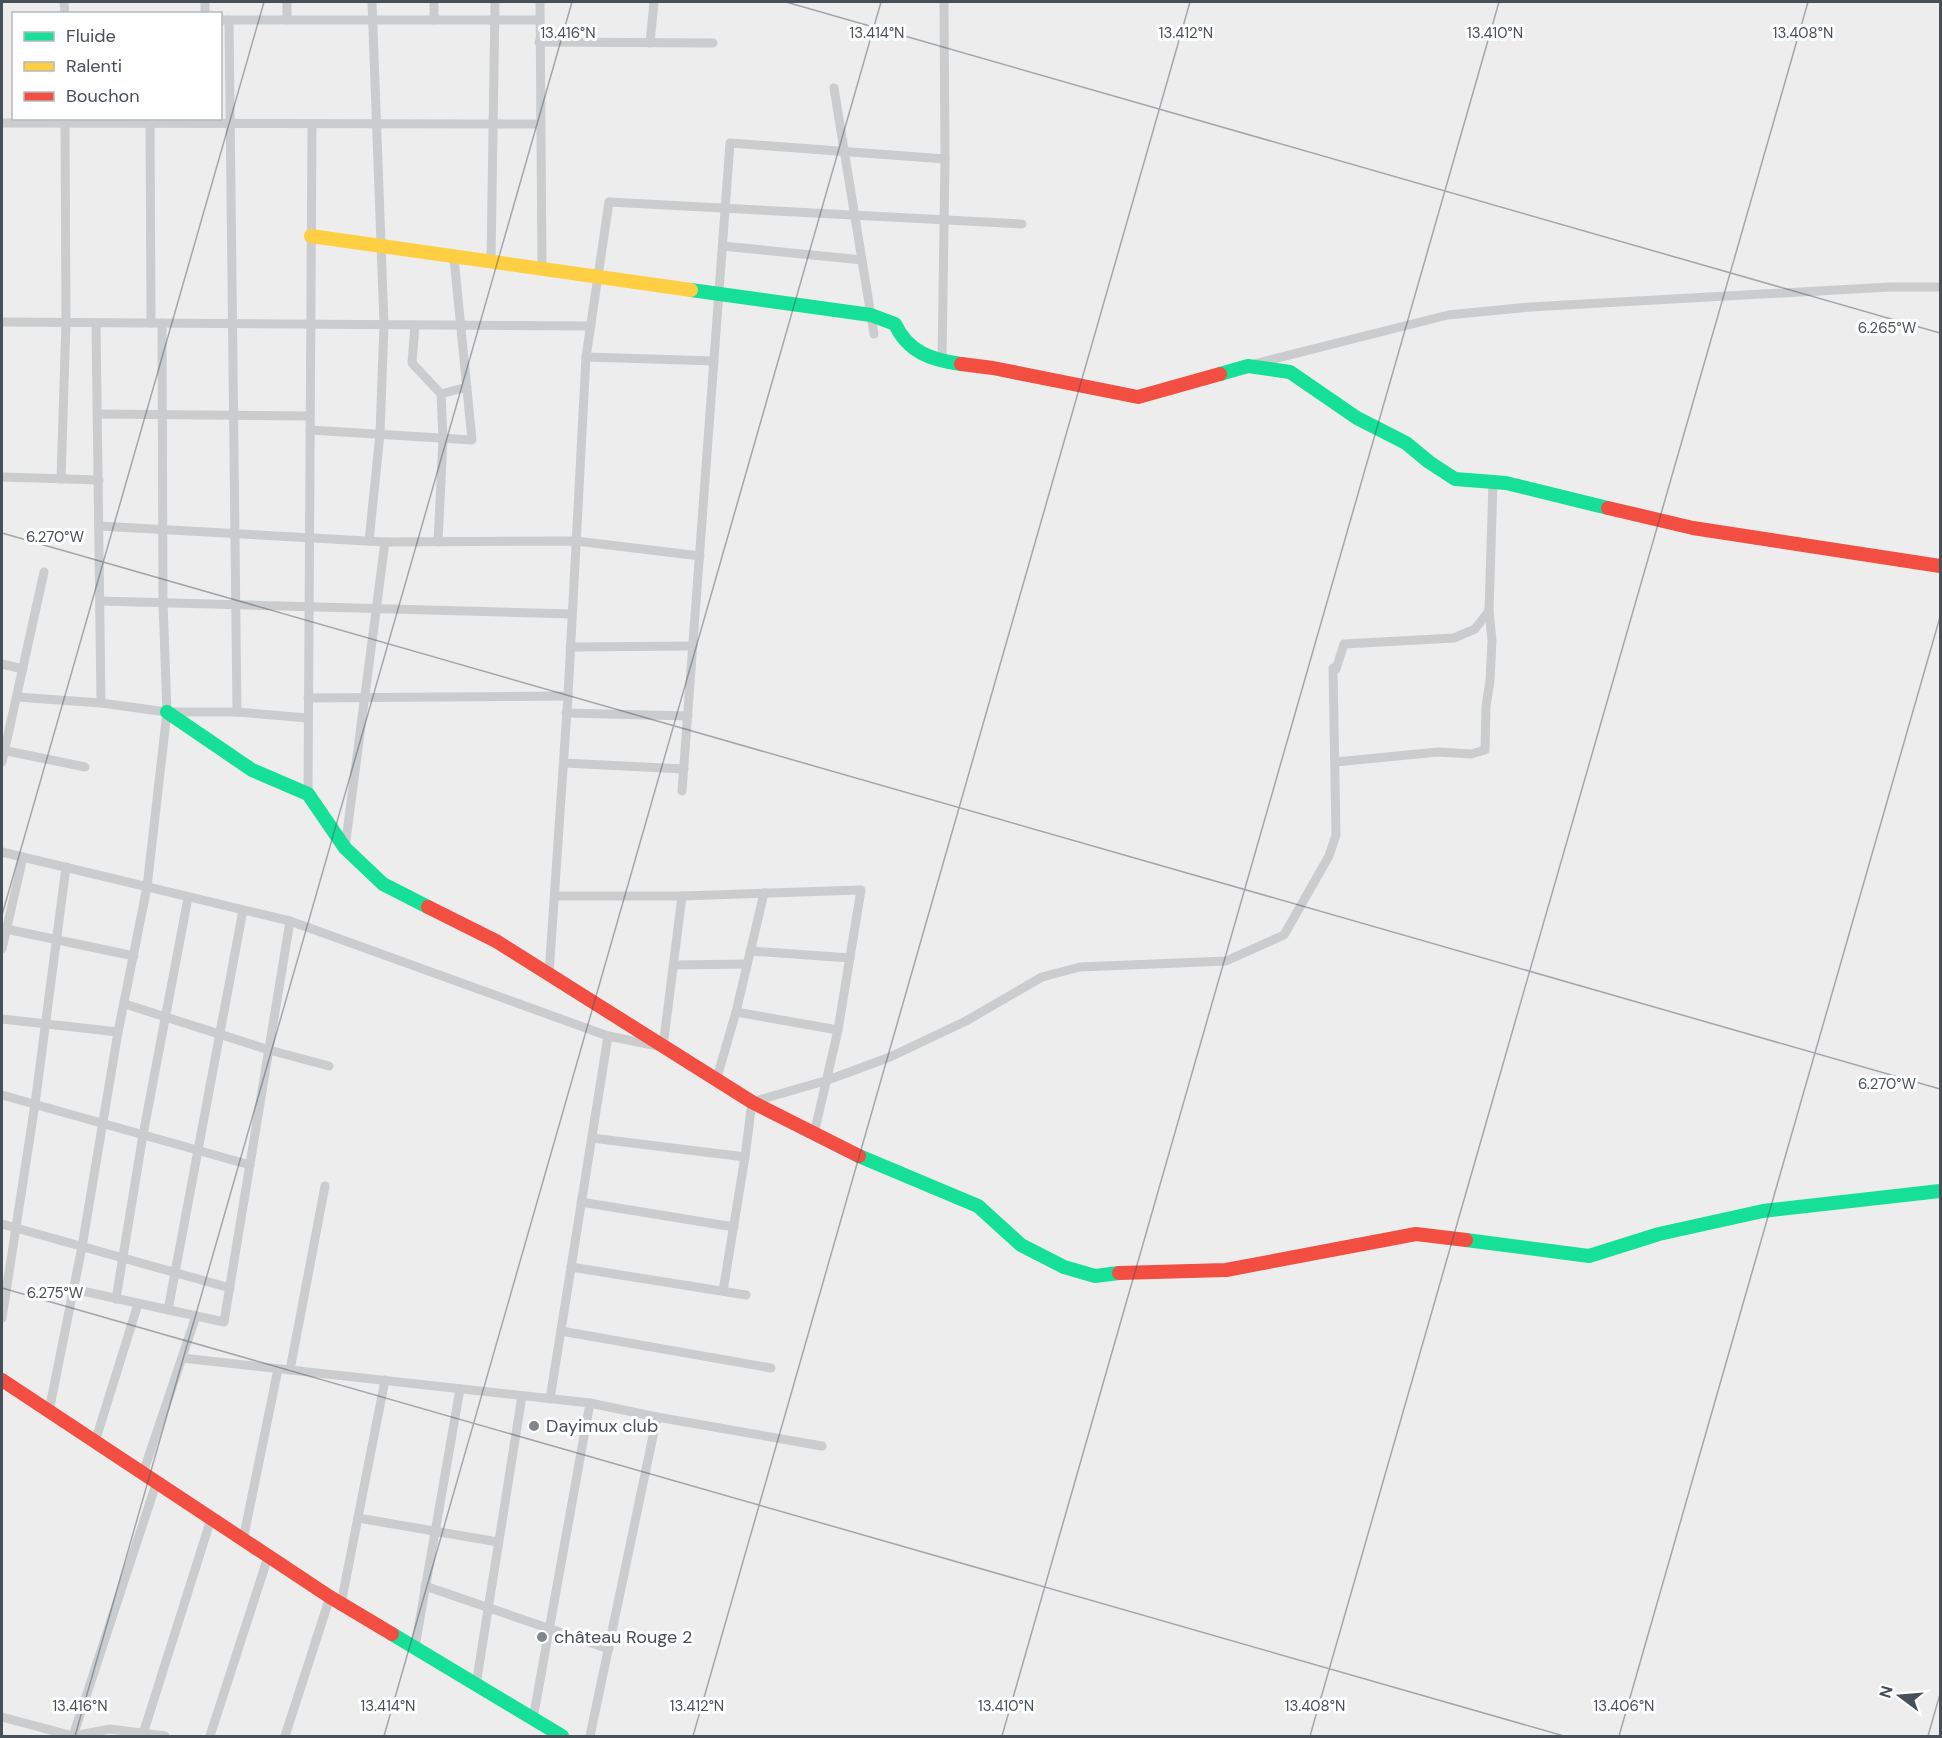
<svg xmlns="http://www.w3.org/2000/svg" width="1942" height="1738" font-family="'DM Sans',sans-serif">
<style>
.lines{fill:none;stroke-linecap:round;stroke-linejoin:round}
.street{stroke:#caccce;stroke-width:9}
.fast{stroke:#16e098;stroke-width:14}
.slow{stroke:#ffcf43;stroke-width:14}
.jam{stroke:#f24e42;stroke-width:14}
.ticks{fill:none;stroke:#474f58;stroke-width:1.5;stroke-opacity:0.45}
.poi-dot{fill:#81868c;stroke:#fff;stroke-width:2}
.labels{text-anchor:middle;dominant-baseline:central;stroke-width:6;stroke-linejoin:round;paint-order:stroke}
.poi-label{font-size:18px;fill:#474f58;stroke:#fff;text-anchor:start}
.ticks-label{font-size:15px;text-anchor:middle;fill:#474f58;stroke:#fff;stroke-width:6;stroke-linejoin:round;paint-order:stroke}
</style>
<rect width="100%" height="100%" fill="#eeeded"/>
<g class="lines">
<g class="street">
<path d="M64 2 65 14"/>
<path d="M287 2V20"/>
<path d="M540 2 542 268"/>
<path d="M205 14V2"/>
<path d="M220 20H540"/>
<path d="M229 20 237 712"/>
<path d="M434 20V2"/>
<path d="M539 42 713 43"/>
<path d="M650 43 654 2"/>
<path d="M834 88 874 334"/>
<path d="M150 118 151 323"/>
<path d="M2 123 539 124"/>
<path d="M723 246 862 260"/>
<path d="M491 261 495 2"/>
<path d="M2 322 591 326"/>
<path d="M96 323 101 703"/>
<path d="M415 325 412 363 441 394 443 439 438 542"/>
<path d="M586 357 714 361"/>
<path d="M942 361 945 159 944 2"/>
<path d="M1254 364 1448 315 1530 307 1890 287H1940"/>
<path d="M441 394 467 387"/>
<path d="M98 414 310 416"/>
<path d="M310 430 472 440 454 258"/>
<path d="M2 477 99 480"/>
<path d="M61 479 66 322 65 118"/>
<path d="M99 526 385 542 576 541 700 556"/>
<path d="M369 541 380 434 384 324 372 2"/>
<path d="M100 601 572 614"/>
<path d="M570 647 693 646"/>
<path d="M2 664 23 669"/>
<path d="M17 697 101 703 167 712H237L308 718"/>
<path d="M308 698 568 696"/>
<path d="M566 713 688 716"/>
<path d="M2 750 85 767"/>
<path d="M2 762 44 572"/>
<path d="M1336 762 1438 752 1471 754 1485 750 1486 706 1490 681 1492 641 1489 611 1493 482"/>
<path d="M564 763 684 769"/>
<path d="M682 791 730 143 945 159"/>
<path d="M308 794 312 124"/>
<path d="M345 848 385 542"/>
<path d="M2 852 290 921 608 1036 663 1047 682 896"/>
<path d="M555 896H682L861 890 838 1030 814 1134"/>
<path d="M6 929 134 956"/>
<path d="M2 949 23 857"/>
<path d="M750 951 850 958"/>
<path d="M674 965 747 964"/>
<path d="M549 974 568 696 586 357 609 202 1022 224"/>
<path d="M125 1004 269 1050 329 1066"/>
<path d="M736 1012 838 1030"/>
<path d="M2 1019 118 1032"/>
<path d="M716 1081 736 1012 764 893"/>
<path d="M2 1095 250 1165"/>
<path d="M592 1138 745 1157"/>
<path d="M581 1202 734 1227"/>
<path d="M2 1224 230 1288"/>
<path d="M571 1267 746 1295"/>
<path d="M73 1289 224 1322 290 921"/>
<path d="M723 1291 745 1157 752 1102 828 1080 890 1057 966 1021 1042 977 1080 967 1226 961 1284 935 1329 856 1336 835 1333 668 1336 669 1344 644 1454 638 1475 629 1489 611"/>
<path d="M116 1299 143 1135 188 898"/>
<path d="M168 1310 243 910"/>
<path d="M2 1318 35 1104 66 867"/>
<path d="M561 1331 771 1368"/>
<path d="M182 1358 590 1403 657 1417 822 1446"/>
<path d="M290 1370 325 1186"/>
<path d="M550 1399 608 1036"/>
<path d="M49 1411 82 1247 118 1032 147 887 167 712 163 603 162 323"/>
<path d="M95 1442 138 1304"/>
<path d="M143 1473 196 1316"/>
<path d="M358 1518 498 1542"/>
<path d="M243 1540 278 1369"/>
<path d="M425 1586 609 1649"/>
<path d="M341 1604 385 1380"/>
<path d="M415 1647 460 1389"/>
<path d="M476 1685 522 1396"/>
<path d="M2 1717 73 1736 110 1729 165 1736"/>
<path d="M533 1719 590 1403"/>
<path d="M143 1734 211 1519"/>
<path d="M73 1736 156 1484"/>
<path d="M210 1736 268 1557"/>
<path d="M285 1736 330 1597"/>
<path d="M590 1736 657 1417"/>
</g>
<g class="fast">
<path d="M691 290 871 315 895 324C908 352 931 360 961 364"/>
<path d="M1220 374 1248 366 1290 372 1357 418 1406 443 1429 462 1455 479 1506 483 1608 508"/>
<path d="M167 712 252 770 308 794 345 848 383 884 428 907"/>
<path d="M859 1156 978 1206 1021 1245 1064 1267 1095 1276 1119 1273"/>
<path d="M1466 1240 1589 1256 1659 1234 1763 1211 1940 1191"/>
<path d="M392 1634 562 1736"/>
</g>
<path class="slow" d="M311 236 691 290"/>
<g class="jam">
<path d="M961 364 993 368 1138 397 1220 374"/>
<path d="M1608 508 1693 528 1940 566"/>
<path d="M428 907 496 941 752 1102 859 1156"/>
<path d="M1119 1273 1226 1270 1416 1234 1466 1240"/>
<path d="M2 1380 330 1597 392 1634"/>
</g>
</g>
<path class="ticks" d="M786 2 1940 333M2 533 1940 1089M2 915 264 2M2 1288 1564 1736M75 1736 572 2M384 1736 881 2M693 1736 1190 2M1002 1736 1499 2M1310 1736 1808 2M1619 1736 1940 617M1928 1736 1940 1694"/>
<g class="poi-dot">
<circle cx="534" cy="1426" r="6"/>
<circle cx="542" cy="1637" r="6"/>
</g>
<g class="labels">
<g class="poi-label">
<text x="546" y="1426">Dayimux club</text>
<text x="554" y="1637">château Rouge 2</text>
</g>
</g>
<g class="ticks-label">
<text x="568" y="38">13.416°N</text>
<text x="877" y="38">13.414°N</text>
<text x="1186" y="38">13.412°N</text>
<text x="1495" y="38">13.410°N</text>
<text x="1803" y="38">13.408°N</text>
<text x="1887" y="333">6.265°W</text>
<text x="55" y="542">6.270°W</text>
<text x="1887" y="1089">6.270°W</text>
<text x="55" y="1298">6.275°W</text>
<text x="80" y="1711">13.416°N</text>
<text x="388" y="1711">13.414°N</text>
<text x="697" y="1711">13.412°N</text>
<text x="1006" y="1711">13.410°N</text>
<text x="1315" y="1711">13.408°N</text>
<text x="1624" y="1711">13.406°N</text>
</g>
<rect width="1942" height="1738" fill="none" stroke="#474f58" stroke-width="6"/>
<rect x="12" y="12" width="210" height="108" fill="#ffffff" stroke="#b5b9bc" stroke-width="1.5"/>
<rect x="24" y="32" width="30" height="9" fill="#16e098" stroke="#b5b9bc" stroke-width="1.5"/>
<text x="66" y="42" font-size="18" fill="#474f58">Fluide</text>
<rect x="24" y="62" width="30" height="9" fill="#ffcf43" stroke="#b5b9bc" stroke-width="1.5"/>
<text x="66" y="72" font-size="18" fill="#474f58">Ralenti</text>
<rect x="24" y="92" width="30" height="9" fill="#f24e42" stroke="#b5b9bc" stroke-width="1.5"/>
<text x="66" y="102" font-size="18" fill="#474f58">Bouchon</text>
<g transform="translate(1900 1696) rotate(286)" stroke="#ffffff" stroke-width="4.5" paint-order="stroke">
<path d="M0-4.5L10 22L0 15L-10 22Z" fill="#474f58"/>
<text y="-9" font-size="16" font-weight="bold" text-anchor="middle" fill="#474f58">N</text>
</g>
</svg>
